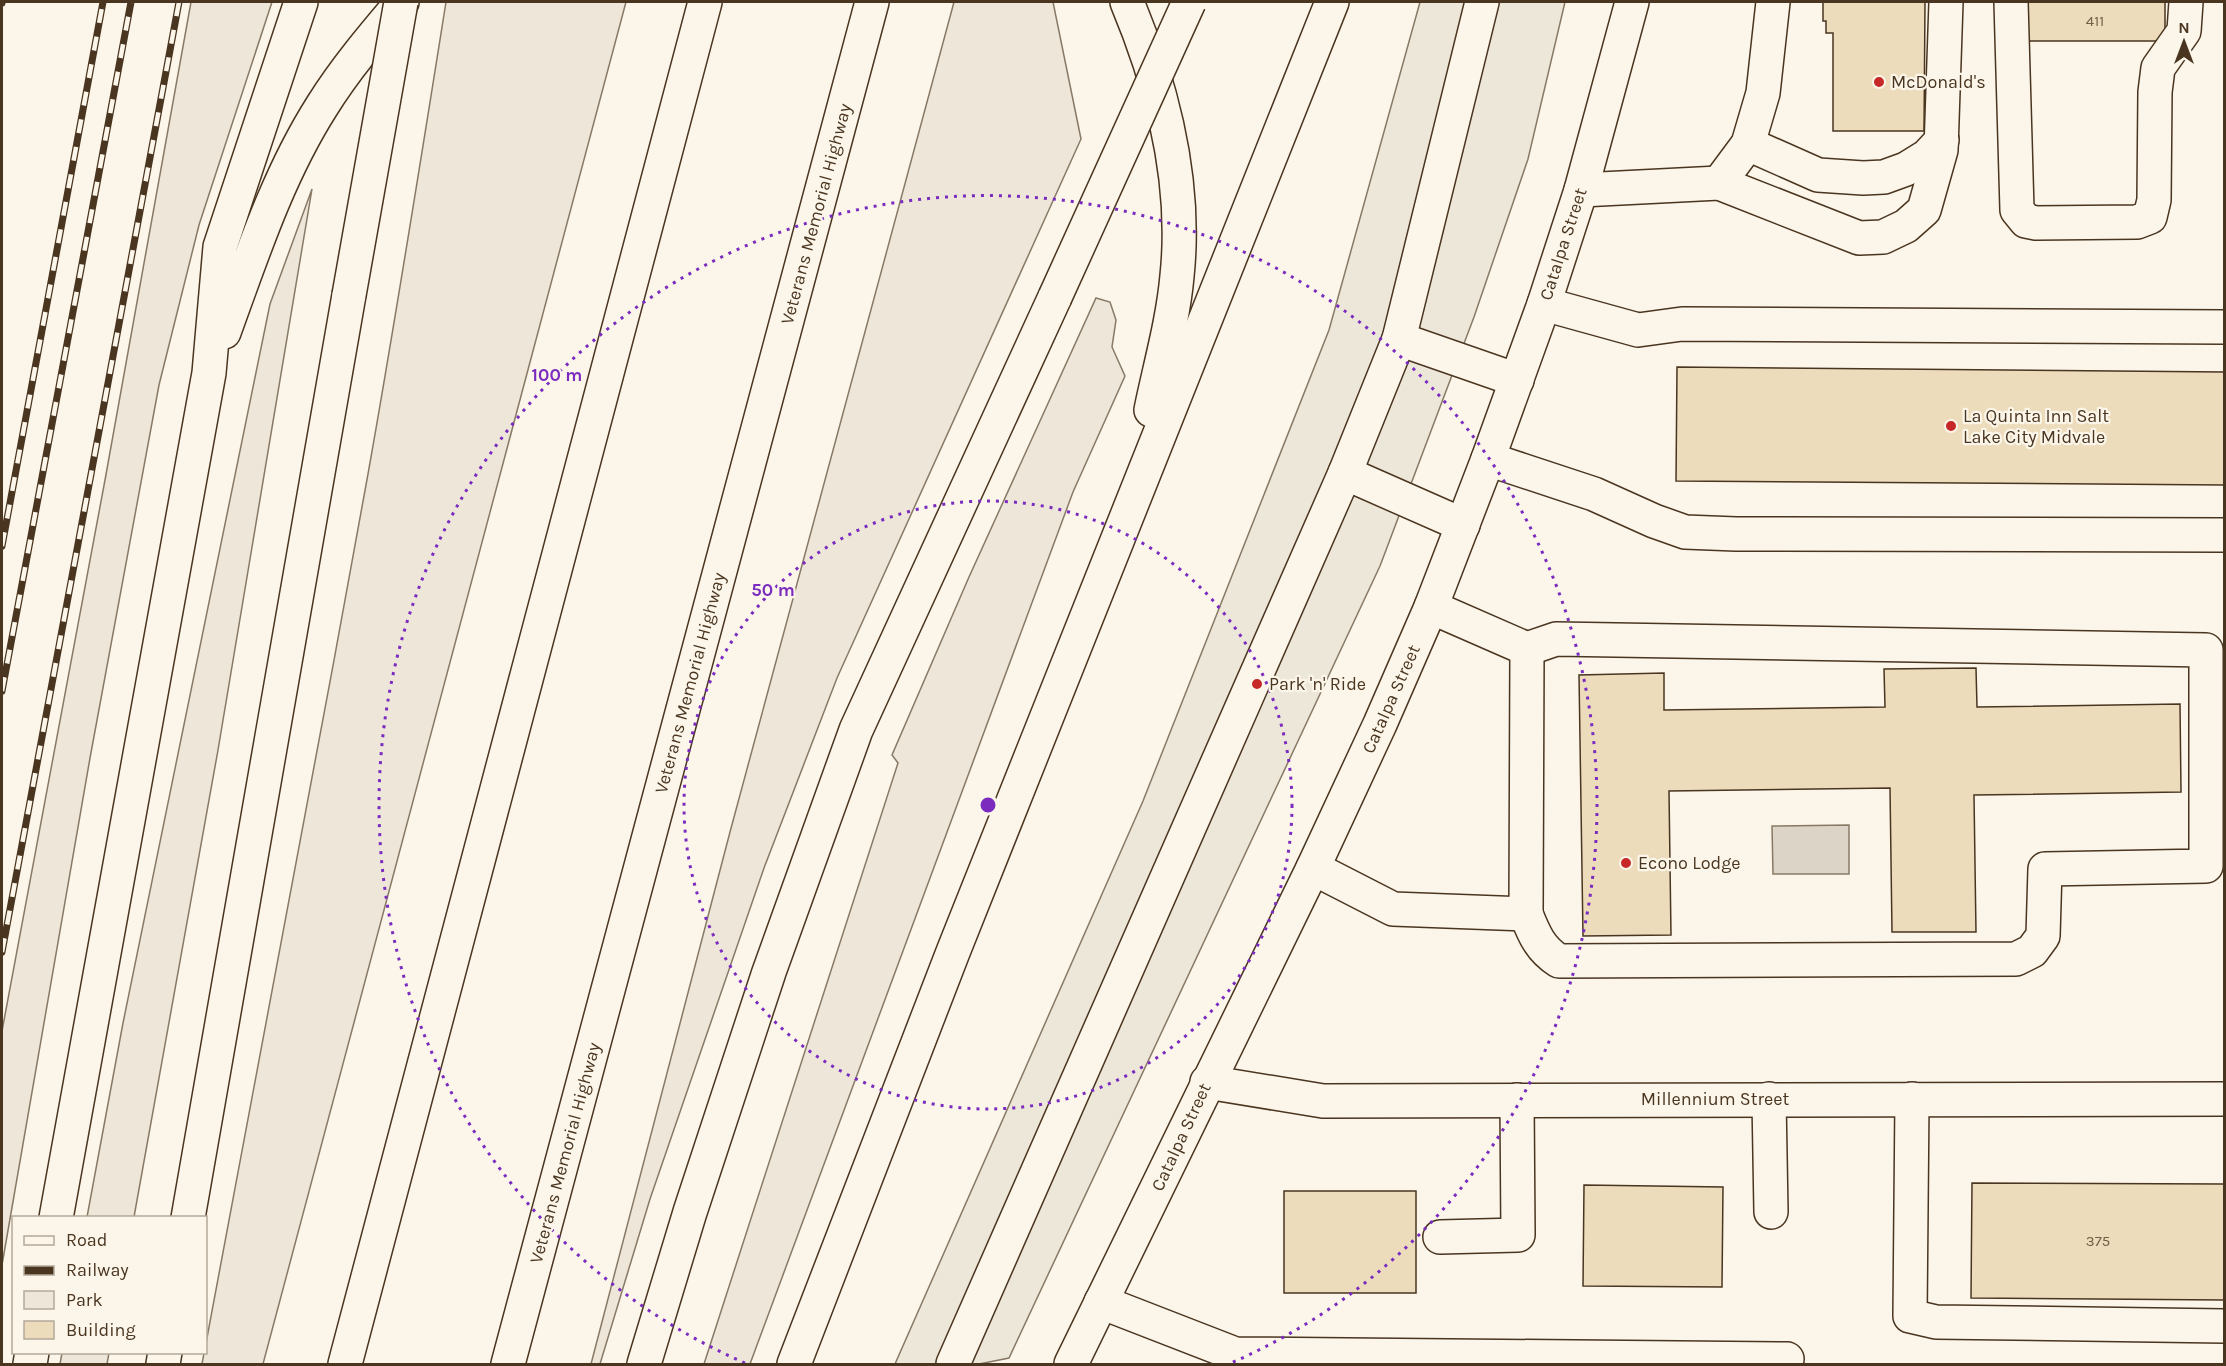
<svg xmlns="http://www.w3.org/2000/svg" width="2226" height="1366" font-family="Karla,sans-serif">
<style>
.green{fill:#ede6d9;stroke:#887966;stroke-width:1.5}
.parking{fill:#ede7d9;stroke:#887966;stroke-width:1.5}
.water{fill:#dcd4c6;stroke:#887966;stroke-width:1.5}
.building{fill:#ecdcbc;stroke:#4a3520;stroke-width:1.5}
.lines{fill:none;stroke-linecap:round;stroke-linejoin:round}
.minor-casing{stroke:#4a3520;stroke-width:36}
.highway-casing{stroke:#4a3520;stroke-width:36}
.minor{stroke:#fbf6e9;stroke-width:33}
.highway{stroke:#fbf6e9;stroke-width:33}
.rail-casing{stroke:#4a3520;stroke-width:7}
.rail{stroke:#fbf6e9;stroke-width:4.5;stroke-dasharray:14;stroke-linecap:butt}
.highway-bridge-casing{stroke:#4a3520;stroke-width:36;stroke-linecap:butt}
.highway-bridge{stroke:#fbf6e9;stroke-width:33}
.ring{fill:none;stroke:#7b2cbf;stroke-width:3;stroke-dasharray:3 6}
.poi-dot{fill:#c62828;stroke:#fbf6e9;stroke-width:2}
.labels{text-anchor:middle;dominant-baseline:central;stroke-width:4.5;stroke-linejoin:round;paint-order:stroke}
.number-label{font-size:15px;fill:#725f47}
.poi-label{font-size:18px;fill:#4a3520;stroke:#fbf6e9;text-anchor:start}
.street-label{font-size:18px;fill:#4a3520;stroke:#fbf6e9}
.centre{fill:#7b2cbf;stroke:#fbf6e9;stroke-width:3}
.ring-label{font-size:18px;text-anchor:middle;font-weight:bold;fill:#7b2cbf;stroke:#fbf6e9;stroke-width:4.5;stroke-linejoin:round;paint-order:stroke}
</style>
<rect width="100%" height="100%" fill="#fbf6e9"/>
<g class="green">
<path d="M191 2H272L199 225 159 385 90 758 2 1265V1031L105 480Z"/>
<path d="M446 2H626L263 1364H202L204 1353 206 1352V1343C259 1053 316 764 368 474 396 317 421 159 446 2Z"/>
<path d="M954 2H1053L1081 139 837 678 764 868 650 1199 600 1364H591L730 832Z"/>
<path d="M312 189 218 750 134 1217H87L123 1023 270 304Z"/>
<path d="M1096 298 1110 302 1116 320 1112 347 1125 376 1073 492 750 1364H704L898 763 892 755 969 577Z"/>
<path d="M62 1353V1352L109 1353 107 1364H60Z"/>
</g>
<path class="parking" d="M1420 2H1565L1528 159 1474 317 1380 566 1009 1358 979 1364H895L1143 801 1329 330Z"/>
<path class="water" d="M1849 825V874H1773L1772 826Z"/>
<g class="building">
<path d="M1823 2H1925L1924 131H1833V33H1826V21H1823Z"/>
<rect x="2026" y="2" width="139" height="39"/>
<path d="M1677 367 2224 372V485L1676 481Z"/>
<path d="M1976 668 1977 707 2180 704 2181 792 1974 795 1976 932H1892L1890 788 1669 791 1671 935 1583 936 1579 675 1664 673V710L1885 707 1884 669Z"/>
<path d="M1972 1183 2224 1184V1300L1971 1298Z"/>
<path d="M1584 1185 1723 1187 1722 1287 1583 1286Z"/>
<rect x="1284" y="1191" width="132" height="102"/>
</g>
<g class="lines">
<g class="minor-casing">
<g id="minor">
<path d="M2011 2 2017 210 2026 221 2036 223 2137 222 2150 217 2154 200 2155 92 2158 68 2184 31 2186 2"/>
<path d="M1748 144 1818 175 1863 178 1884 177 1906 169 1927 156 1942 140"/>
<path d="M1719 183 1748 144 1763 93 1773 2"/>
<path d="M1581 190 1719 183 1859 238 1883 237 1906 226 1924 210 1941 150 1946 2"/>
<path d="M1544 304 1638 330 1682 324 2224 327"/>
<path d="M1399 339 1517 380"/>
<path d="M1488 459 1594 494 1654 521 1685 532 1736 534 2224 535"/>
<path d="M1345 473 1463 525"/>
<path d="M1313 868 1393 909 1526 914 1527 649 1431 607"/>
<path d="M1526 914C1534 934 1540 949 1559 961L2016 959 2032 951 2043 936 2045 869 2206 866V650L1556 639 1527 649"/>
<path d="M1207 1082 1323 1101 2224 1099"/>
<path d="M1769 1099 1771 1212"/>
<path d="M1912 1099 1910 1316 1936 1322 2224 1326"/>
<path d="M1440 1237 1518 1235 1517 1100"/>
<path d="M1101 1302 1235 1354 1787 1359"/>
<path d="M953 1364 1345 473 1399 339 1482 2"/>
<path d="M1071 1364 1313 868 1380 724 1431 607 1488 459 1544 304 1581 190 1632 2"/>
</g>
</g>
<g class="highway-casing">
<g id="highway">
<path d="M1127 2C1163 88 1187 181 1177 276 1173 321 1160 366 1151 410"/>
<path d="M224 332C252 255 278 175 322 106 345 69 374 35 402 2"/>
<path d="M56 1218 209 373 220 247 301 2"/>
<path d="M188 1218 349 295"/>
<path d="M30 1364 32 1352"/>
<path d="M163 1364 165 1352"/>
<path d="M345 1364 705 2"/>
<path d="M508 1364 872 2"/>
<path d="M644 1364 690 1212 769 972 856 730 1055 297"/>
<path d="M794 1364 953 952 1332 2"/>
</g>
</g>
<use href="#minor" class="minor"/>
<use href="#highway" class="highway"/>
<g class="rail-casing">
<g id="rail">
<path d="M2 3V2"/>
<path d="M2 546 103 2"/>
<path d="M2 691 131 2"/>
<path d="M2 952 179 2"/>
</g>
</g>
<use href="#rail" class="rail"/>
<g class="highway-bridge-casing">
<g id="highway-bridge">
<path d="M349 295 401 2"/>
<path d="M1055 297 1189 2"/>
</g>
</g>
<use href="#highway-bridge" class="highway-bridge"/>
</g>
<g class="ring">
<circle cx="988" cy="805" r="304"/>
<path d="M745 1363A609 609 0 1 1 1231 1363"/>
</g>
<g class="poi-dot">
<circle cx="1879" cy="82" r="6"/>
<circle cx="1951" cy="426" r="6"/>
<circle cx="1257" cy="684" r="6"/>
<circle cx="1626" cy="863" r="6"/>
</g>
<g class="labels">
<g class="number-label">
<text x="2095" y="21">411</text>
<text x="2098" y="1241">375</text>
</g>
<g class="poi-label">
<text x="1891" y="82">McDonald's</text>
<text x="1963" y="416">La Quinta Inn Salt<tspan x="1963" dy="21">Lake City Midvale</tspan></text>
<text x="1269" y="684">Park 'n' Ride</text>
<text x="1638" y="863">Econo Lodge</text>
</g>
<g class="street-label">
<text transform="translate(816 214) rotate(-75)">Veterans Memorial Highway</text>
<text transform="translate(1563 244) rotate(-72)">Catalpa Street</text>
<text transform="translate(690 683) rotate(-75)">Veterans Memorial Highway</text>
<text transform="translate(1391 699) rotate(-66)">Catalpa Street</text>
<text x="1715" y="1099">Millennium Street</text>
<text transform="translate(1181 1137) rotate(-65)">Catalpa Street</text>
<text transform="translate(565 1153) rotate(-75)">Veterans Memorial Highway</text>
</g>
</g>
<circle cx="988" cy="805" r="9" class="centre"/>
<g class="ring-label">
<text x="557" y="381">100 m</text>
<text x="773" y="596">50 m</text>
</g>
<rect width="2226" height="1366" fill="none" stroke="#4a3520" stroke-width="6"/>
<rect x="12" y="1216" width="195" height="138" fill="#fbf6e9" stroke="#b4a999" stroke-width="1.5"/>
<rect x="24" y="1236" width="30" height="9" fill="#fbf6e9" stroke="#b4a999" stroke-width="1.5"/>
<text x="66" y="1246" font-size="18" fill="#4a3520">Road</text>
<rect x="24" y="1266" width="30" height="9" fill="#4a3520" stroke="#b4a999" stroke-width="1.5"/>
<text x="66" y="1276" font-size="18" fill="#4a3520">Railway</text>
<rect x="24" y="1291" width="30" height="18" fill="#ede6d9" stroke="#b4a999" stroke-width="1.5"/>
<text x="66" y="1306" font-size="18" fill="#4a3520">Park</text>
<rect x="24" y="1321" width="30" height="18" fill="#ecdcbc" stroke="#b4a999" stroke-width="1.5"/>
<text x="66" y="1336" font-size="18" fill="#4a3520">Building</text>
<g transform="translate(2184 42)" stroke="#fbf6e9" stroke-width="4.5" paint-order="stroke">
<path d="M0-4.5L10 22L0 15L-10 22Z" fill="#4a3520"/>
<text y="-9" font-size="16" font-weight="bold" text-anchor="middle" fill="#4a3520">N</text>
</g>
</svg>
